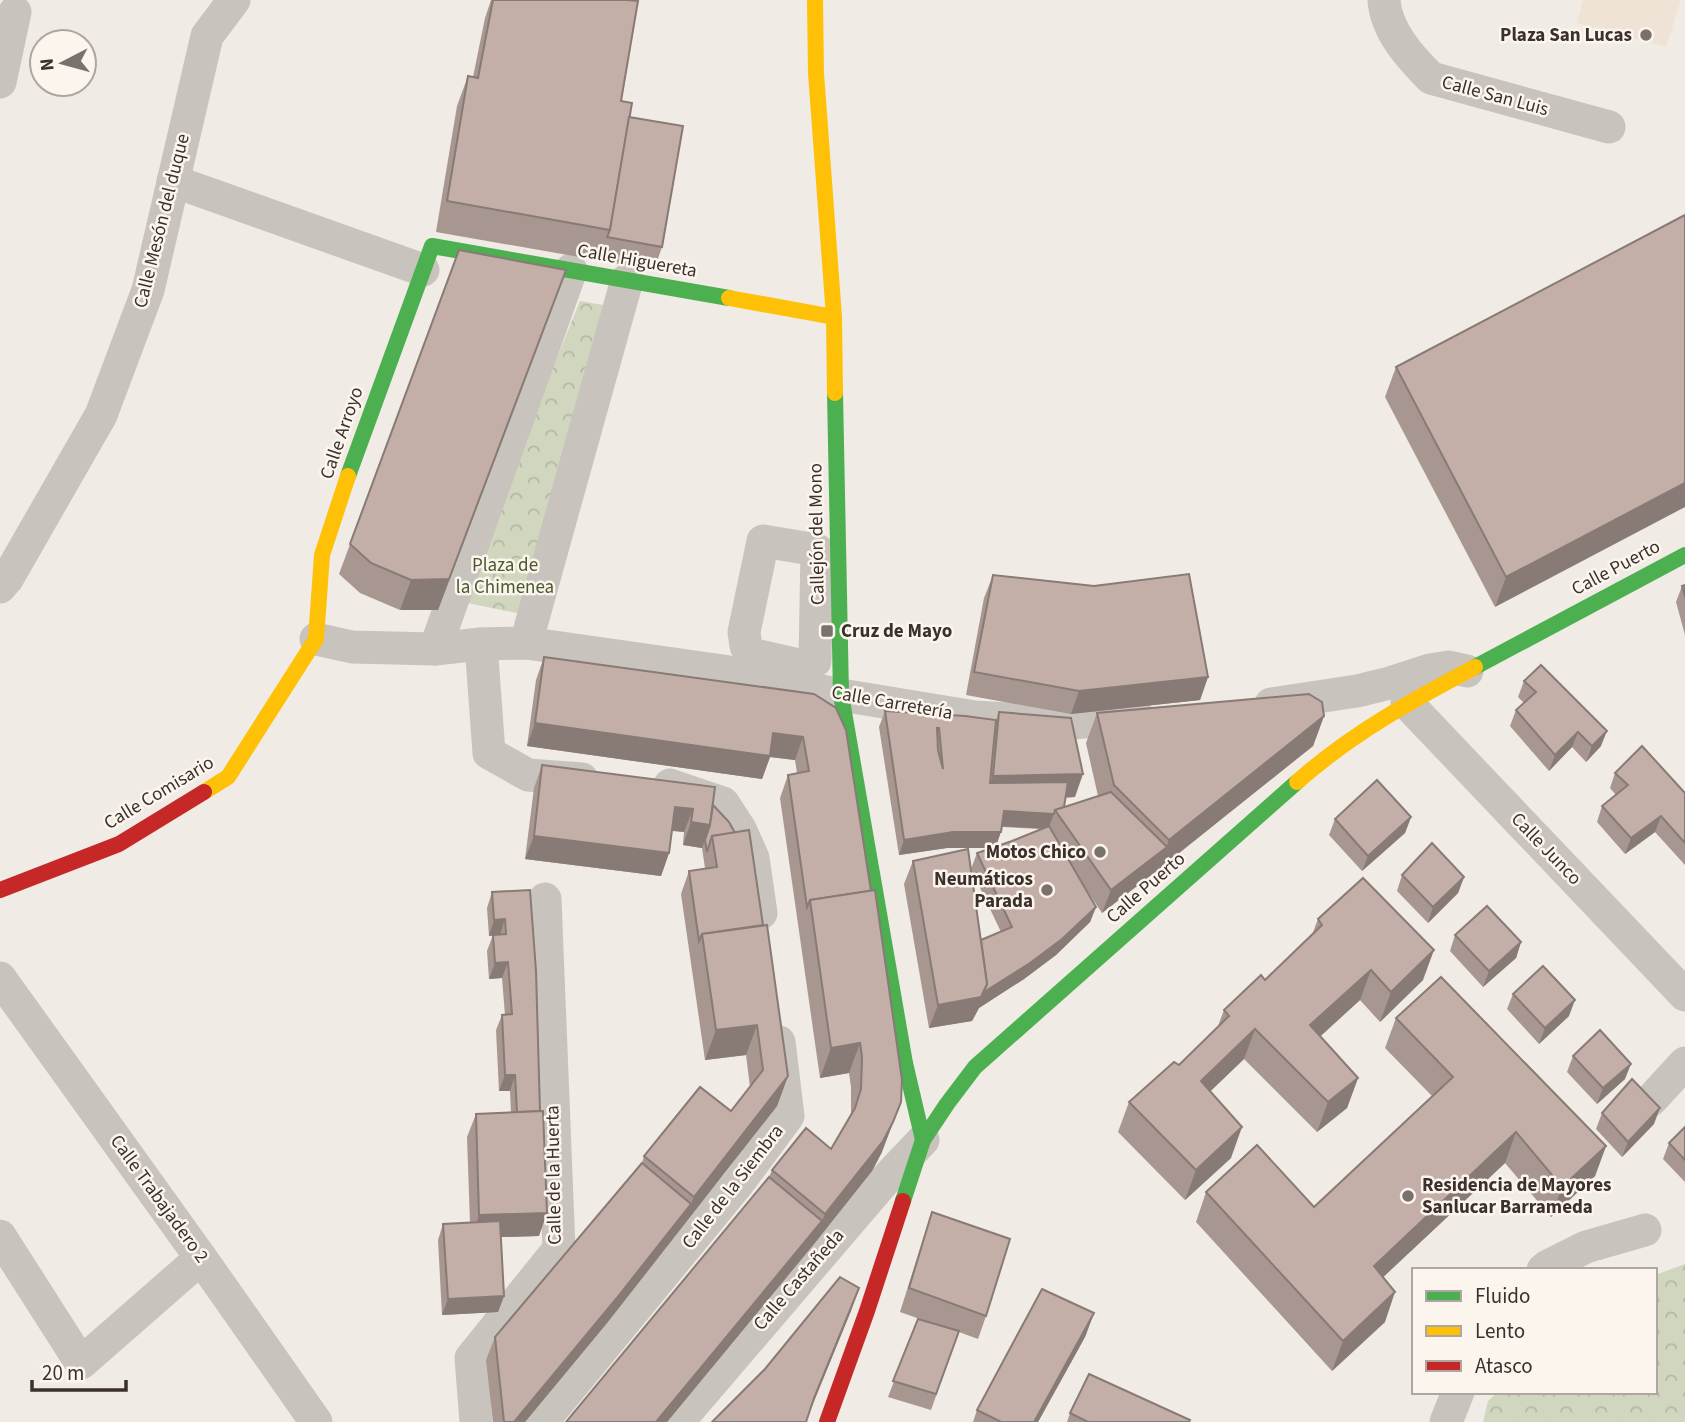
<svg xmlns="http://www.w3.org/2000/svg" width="1685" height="1422" font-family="'Source Sans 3',sans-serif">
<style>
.forest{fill:url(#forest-crowns)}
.plaza{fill:#eee3d5}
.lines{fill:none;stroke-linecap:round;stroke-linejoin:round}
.street{stroke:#c9c3be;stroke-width:33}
.fast{stroke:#4caf50;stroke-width:16}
.slow{stroke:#ffc107;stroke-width:16}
.jam{stroke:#c62828;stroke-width:16}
.wall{fill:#a89690;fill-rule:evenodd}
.shaded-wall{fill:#887a75}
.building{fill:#c3afa7;stroke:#887a75;stroke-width:2;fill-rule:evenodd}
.poi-dot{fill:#7a716c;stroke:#fbf5ee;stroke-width:2.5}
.labels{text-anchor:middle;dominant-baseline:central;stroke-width:5;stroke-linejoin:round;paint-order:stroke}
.poi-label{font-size:19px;font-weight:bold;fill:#3b302b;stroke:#fbf5ee;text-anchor:end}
.street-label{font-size:19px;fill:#3b302b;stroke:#fbf5ee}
.park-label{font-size:19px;fill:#4a5a2e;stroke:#fbf5ee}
</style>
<defs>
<pattern id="forest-crowns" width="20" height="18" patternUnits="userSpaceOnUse" patternTransform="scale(1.75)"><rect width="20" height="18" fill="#d1d6bf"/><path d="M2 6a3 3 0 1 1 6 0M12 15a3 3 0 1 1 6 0" fill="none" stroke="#b4b8a4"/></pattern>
</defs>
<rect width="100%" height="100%" fill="#f0ebe5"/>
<g class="forest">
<path d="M580 301 603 305 531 616 458 601Z"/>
<path d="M1685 1264V1422H1483L1488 1401 1498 1392H1655V1275Z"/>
</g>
<path class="plaza" d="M1583 0H1681L1666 47 1577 23Z"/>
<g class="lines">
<g class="street">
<path d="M1384 0C1386 31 1410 57 1431 78L1609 127"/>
<path d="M0 82 15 12"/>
<path d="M173 181 423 270"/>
<path d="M763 541 817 550 815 661 804 666 750 654 746 646 744 632Z"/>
<path d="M0 587 7 579 101 415 148 290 207 36 234 0"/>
<path d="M316 639 352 647 435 649 481 644 526 643 723 671 841 695 975 717 1073 723 1138 717"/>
<path d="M526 643 627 280"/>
<path d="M481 644 489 753 528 775 582 779"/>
<path d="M435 649 571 270"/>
<path d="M1407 703 1685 995"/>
<path d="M1271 704 1357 691 1390 683 1430 670 1449 667 1467 671"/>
<path d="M670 785 723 803 740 829 753 858 761 913"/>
<path d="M0 978 201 1258 316 1422"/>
<path d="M1651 1100 1685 1063"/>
<path d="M0 1236 81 1363 201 1258"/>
<path d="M1543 1270 1548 1266 1586 1247 1645 1230"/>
<path d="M476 1422 471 1358 559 1249 545 899"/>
<path d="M542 1422 739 1182 788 1116 779 1042"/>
<path d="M678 1422 885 1180 923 1140"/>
<path d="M1446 1422 1458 1392"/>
</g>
<g class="fast">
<path d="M835 393 841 695 905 1063 923 1140"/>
<path d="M348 476 432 246 729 298"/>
<path d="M1475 667 1685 555"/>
<path d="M903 1201 923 1140 947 1104 975 1067 1297 782"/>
</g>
<g class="slow">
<path d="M815 0 816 73 834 317 835 393"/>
<path d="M729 298 834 317"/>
<path d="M1297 782C1351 734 1411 701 1475 667"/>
<path d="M204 792 228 777 316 639 322 555 348 476"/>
</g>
<g class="jam">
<path d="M0 890 119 844 204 792"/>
<path d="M827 1422 867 1311 903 1201"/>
</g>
</g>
<g class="wall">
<path d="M491 0H627L621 101 629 117 662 247 654 270 436 232 457 106 468 76 473 77 485 18Z"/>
<path d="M1685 215 1495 607 1385 397 1396 367Z"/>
<path d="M459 250 555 300 438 610H400L360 593 339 574Z"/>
<path d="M993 575 1208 677 1200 700 1071 714 966 695 984 598Z"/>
<path d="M1685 585V635L1676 602 1682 586Z"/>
<path d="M544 657 814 694 882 1152 872 1171 814 1244 667 1422H566L769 1177 772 1170 831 1149 851 1115V1087L849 1073 820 1078 780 798 788 775 797 773 795 760 770 757 762 779 527 746 536 680Z"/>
<path d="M1524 681 1601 746 1586 762 1572 747 1549 771 1510 726 1516 710 1524 703 1518 697Z"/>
<path d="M885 711 996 720 999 712 1075 797 1065 798 1064 807 1098 796 1086 743 1097 713 1324 716 1313 746 1102 913 1086 889 1096 907 1090 922 1056 955 1024 979 979 1008 972 1021 929 1028 904 884 913 861 981 940 1001 932 971 869 977 853 993 848H947L899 855 879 727ZM1002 827 1041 829 996 847Z"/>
<path d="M542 765 713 805 763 925 788 1076 777 1106 607 1323 525 1422H493L486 1360 495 1337 642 1163 644 1156 731 1111 750 1087 746 1055 705 1060 681 894 689 871 705 868 702 848 683 845 684 832 672 831 669 853 661 876 525 859 534 788Z"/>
<path d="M1615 773 1685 793V865L1655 832 1625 854 1597 822 1602 806 1616 795 1610 788Z"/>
<path d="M1411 817 1405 833 1362 871 1329 835 1335 819Z"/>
<path d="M1402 875 1464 877 1458 893 1428 923 1397 891Z"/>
<path d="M530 890 539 1236 501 1237 504 1296 498 1312 442 1315 438 1240 443 1224 470 1223 467 1137 476 1114 511 1112 510 1091H499L496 1030 502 1015H505L502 978 489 979 487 951 493 935 489 936 487 908 492 892Z"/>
<path d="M1318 919 1423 980 1380 1022 1360 1000 1320 1036 1358 1078 1347 1108 1317 1132 1244 1059 1210 1091 1231 1158 1185 1200 1118 1132 1129 1102 1179 1065 1218 1026 1224 1010 1265 980 1312 935Z"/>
<path d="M1455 935 1521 942 1516 958 1483 987 1450 951Z"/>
<path d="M1513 994 1569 1016 1539 1044 1507 1009Z"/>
<path d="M1396 1018 1606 1146 1595 1176 1551 1217 1505 1163 1383 1277 1385 1322 1332 1371 1196 1222 1206 1192 1314 1207 1432 1096 1385 1048Z"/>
<path d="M1573 1056 1625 1079 1597 1104 1567 1072Z"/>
<path d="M1602 1113 1654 1124 1622 1157 1596 1129Z"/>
<path d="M1685 1127V1182L1663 1159 1669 1143Z"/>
<path d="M932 1212 986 1316 978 1339 959 1332 931 1410 888 1397 918 1319 937 1325 900 1312 924 1236Z"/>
<path d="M1094 1313 1085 1337 1038 1422H973L977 1410Z"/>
<path d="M1070 1413 1190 1422H1067Z"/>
</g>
<g class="shaded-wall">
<path d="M555 300 438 610H400L411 580Z"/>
<path d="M1685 483V507L1495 607 1506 577Z"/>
<path d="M1208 677 1200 700 1071 714 1079 691Z"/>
<path d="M1324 716 1313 746 1158 870 1169 840Z"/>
<path d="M535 723 773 733 803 737 795 760 770 757 762 779 527 746Z"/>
<path d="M1607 731 1601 746 1586 762 1592 746Z"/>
<path d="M1578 732 1572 747 1549 771 1555 755Z"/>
<path d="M1083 774 1075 797 984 799 993 776Z"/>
<path d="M675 807 693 809 684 832 667 830Z"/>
<path d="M1004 811 1054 814 1048 829 998 826Z"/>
<path d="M1661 816 1655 832 1625 854 1631 838Z"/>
<path d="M1411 817 1405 833 1362 871 1368 856Z"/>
<path d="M691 822 710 825 702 848 683 845Z"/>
<path d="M953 832H1001L995 848H947L899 855 904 840Z"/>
<path d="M534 836 669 853 661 876 525 859Z"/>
<path d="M1167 847 1158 870 1102 913 1111 890Z"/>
<path d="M1464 877 1458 893 1428 923 1433 907Z"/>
<path d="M1096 907 1090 922 1056 955 1024 979 979 1008 972 1021 929 1028 938 1005 987 984Z"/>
<path d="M505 919 500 935 489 936 494 920Z"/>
<path d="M1521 942 1516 958 1483 987 1489 971Z"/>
<path d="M1434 950 1423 980 1380 1022 1391 992Z"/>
<path d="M508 962 502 978 489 979 495 963Z"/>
<path d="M1371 970 1360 1000 1299 1056 1310 1025Z"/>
<path d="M1575 1000 1569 1016 1539 1044 1545 1028Z"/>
<path d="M757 1025 746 1055 705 1060 716 1030Z"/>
<path d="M1255 1029 1244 1059 1190 1111 1201 1081Z"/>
<path d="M860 1043 849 1073 820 1078 831 1048Z"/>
<path d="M1631 1064 1625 1079 1597 1104 1603 1088Z"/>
<path d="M505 1075H515L510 1091H499Z"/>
<path d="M788 1076 777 1106 607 1323 525 1422H514L691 1204 694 1197Z"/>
<path d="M1358 1078 1347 1108 1317 1132 1328 1102Z"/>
<path d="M901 1102 882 1152 872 1171 814 1244 667 1422H656L822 1221 825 1214Z"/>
<path d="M1660 1108 1654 1124 1622 1157 1628 1142Z"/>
<path d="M1242 1127 1231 1158 1185 1200 1196 1170Z"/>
<path d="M1516 1132 1505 1163 1363 1296 1374 1266Z"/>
<path d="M1606 1146 1595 1176 1551 1217 1562 1187Z"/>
<path d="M547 1213 539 1236 471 1238 479 1215Z"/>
<path d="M859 1288 851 1311 806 1421 814 1398Z"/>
<path d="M1395 1292 1385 1322 1332 1371 1343 1341Z"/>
<path d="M504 1296 498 1312 442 1315 448 1299Z"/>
<path d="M1094 1313 1085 1337 1038 1422H1034Z"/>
</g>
<g class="building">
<path d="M493 0H627L638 1 621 101 632 103 610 230 447 201 468 76 478 78Z"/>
<path d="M629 117 683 126 662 247 607 237 610 230Z"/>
<path d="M1685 215V483L1506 577 1396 367Z"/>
<path d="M459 250 566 270 449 579 411 580 371 563 350 544Z"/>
<path d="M1189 574 1208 677 1079 691 974 672 993 575 1094 586Z"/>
<path d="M1685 585V597L1682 586Z"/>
<path d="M544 657 814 694 836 708 846 730 871 891 810 900 807 907 788 775 809 771 803 737 773 733 770 756 535 723Z"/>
<path d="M1541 665 1607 731 1592 746 1578 732 1555 755 1516 710 1536 692 1524 681Z"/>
<path d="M1309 694 1322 702 1324 716 1169 840 1114 785 1097 713Z"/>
<path d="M885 711 965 716 996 720 990 783 1068 782 1064 807 1055 810 1054 814 1004 811 1001 832H953L904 840ZM937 728H939L943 769 938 750Z"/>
<path d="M999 712 1071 718 1083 774 993 776Z"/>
<path d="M1642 746 1685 793V843L1661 816 1631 838 1602 806 1628 785 1615 773Z"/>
<path d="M542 765 715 787 710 825 691 822 693 809 675 807 669 853 534 836Z"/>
<path d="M1377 780 1411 817 1368 856 1335 819Z"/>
<path d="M1111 792 1167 847 1111 890 1055 810Z"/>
<path d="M713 805 729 822 735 833 712 836 707 852 705 840 710 825Z"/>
<path d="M1049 826 1096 907 1062 939 1030 963 984 992 987 984 981 940 1012 927 977 853 1012 841Z"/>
<path d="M749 830 763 925 702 934 699 941 689 871 717 867 712 836Z"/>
<path d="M1432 843 1464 877 1433 907 1402 875Z"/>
<path d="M968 849 987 984 981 997 938 1005 913 861Z"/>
<path d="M1363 878 1434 950 1391 992 1371 970 1310 1025 1358 1078 1328 1102 1255 1029 1201 1081 1242 1127 1196 1170 1129 1102 1174 1062 1179 1065 1229 1016 1224 1010 1261 975 1265 980 1322 925 1318 919Z"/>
<path d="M530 890 536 971 540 1111 517 1112 515 1075H505L502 1015 512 1014 508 962 495 963 493 935 506 934 505 919 494 920 492 892Z"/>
<path d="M875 890 902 1080 901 1102 893 1122 883 1141 825 1214 772 1170 806 1128 831 1149 855 1108 861 1089 862 1057 860 1043 831 1048 810 900Z"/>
<path d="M1487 906 1521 942 1489 971 1455 935Z"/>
<path d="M767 925 788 1076 694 1197 644 1156 700 1087 731 1111 763 1070 757 1025 716 1030 702 934Z"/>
<path d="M1543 966 1575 1000 1545 1028 1513 994Z"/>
<path d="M1441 977 1606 1146 1562 1187 1516 1132 1374 1266 1395 1292 1343 1341 1206 1192 1257 1145 1314 1207 1453 1077 1396 1018Z"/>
<path d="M1600 1030 1631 1064 1603 1088 1573 1056Z"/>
<path d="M1632 1079 1660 1108 1628 1142 1602 1113Z"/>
<path d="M543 1111 547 1213 479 1215 476 1114Z"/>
<path d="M1685 1127V1160L1669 1143Z"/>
<path d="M642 1163 691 1204 616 1299 514 1422H504L495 1337Z"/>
<path d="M769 1177 822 1221 656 1422H566Z"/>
<path d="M932 1212 1010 1239 986 1316 909 1288Z"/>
<path d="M500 1221 504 1296 448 1299 443 1224Z"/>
<path d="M840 1277 859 1288 814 1398 806 1422H712L765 1369Z"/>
<path d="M1042 1289 1094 1313 1034 1422H1001L977 1410Z"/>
<path d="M918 1319 959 1331 936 1394 893 1381Z"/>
<path d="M1089 1374 1190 1420 1189 1422H1088L1070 1413Z"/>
</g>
<g class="poi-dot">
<circle cx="1646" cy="35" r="7"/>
<rect x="820" y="624" width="14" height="14" rx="3.5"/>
<circle cx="1100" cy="852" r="7"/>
<circle cx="1047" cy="890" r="7"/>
<circle cx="1408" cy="1196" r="7"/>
</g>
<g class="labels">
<g class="poi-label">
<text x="1632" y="35">Plaza San Lucas</text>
<text x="841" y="631" text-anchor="start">Cruz de Mayo</text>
<text x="1086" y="852">Motos Chico</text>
<text x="1033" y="879">Neumáticos<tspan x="1033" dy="22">Parada</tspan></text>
<text x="1422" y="1185" text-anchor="start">Residencia de Mayores<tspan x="1422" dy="22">Sanlucar Barrameda</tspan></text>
</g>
<g class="street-label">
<text transform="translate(1495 96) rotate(15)">Calle San Luis</text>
<text transform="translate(162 221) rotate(-76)">Calle Mesón del duque</text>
<text transform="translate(637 261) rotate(10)">Calle Higuereta</text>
<text transform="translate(342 433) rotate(-71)">Calle Arroyo</text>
<text transform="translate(817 534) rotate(-91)">Callejón del Mono</text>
<text transform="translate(1616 568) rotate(-28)">Calle Puerto</text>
<text transform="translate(892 703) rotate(10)">Calle Carretería</text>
<text transform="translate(159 793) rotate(-31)">Calle Comisario</text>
<text transform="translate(1546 849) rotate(46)">Calle Junco</text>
<text transform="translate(1146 888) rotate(-41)">Calle Puerto</text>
<text transform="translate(554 1175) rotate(-91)">Calle de la Huerta</text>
<text transform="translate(733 1187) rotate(-52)">Calle de la Siembra</text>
<text transform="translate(159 1199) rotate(54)">Calle Trabajadero 2</text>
<text transform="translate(799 1280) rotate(-49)">Calle Castañeda</text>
</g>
<g class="park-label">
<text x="505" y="565">Plaza de<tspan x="505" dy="22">la Chimenea</tspan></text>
</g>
</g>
<rect x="1412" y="1268" width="245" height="126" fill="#fbf5ee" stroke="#aea6a0" stroke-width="2"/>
<rect x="1426" y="1291" width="35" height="10" fill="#4caf50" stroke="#aea6a0" stroke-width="2"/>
<text x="1475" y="1303" font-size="21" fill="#3b302b">Fluido</text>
<rect x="1426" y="1326" width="35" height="10" fill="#ffc107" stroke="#aea6a0" stroke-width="2"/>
<text x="1475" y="1338" font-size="21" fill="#3b302b">Lento</text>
<rect x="1426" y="1361" width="35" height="10" fill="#c62828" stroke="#aea6a0" stroke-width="2"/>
<text x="1475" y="1373" font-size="21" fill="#3b302b">Atasco</text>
<g transform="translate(63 63) rotate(264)"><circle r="33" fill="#fbf5ee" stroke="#aea6a0" stroke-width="2"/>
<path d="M0-5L12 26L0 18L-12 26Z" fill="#7a716c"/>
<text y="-10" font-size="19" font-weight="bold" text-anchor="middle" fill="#3b302b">N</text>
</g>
<path d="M32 1380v10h94v-10" fill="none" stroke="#3b302b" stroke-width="3.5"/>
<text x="42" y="1380" font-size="21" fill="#3b302b" stroke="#fbf5ee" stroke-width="5" paint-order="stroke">20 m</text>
</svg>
